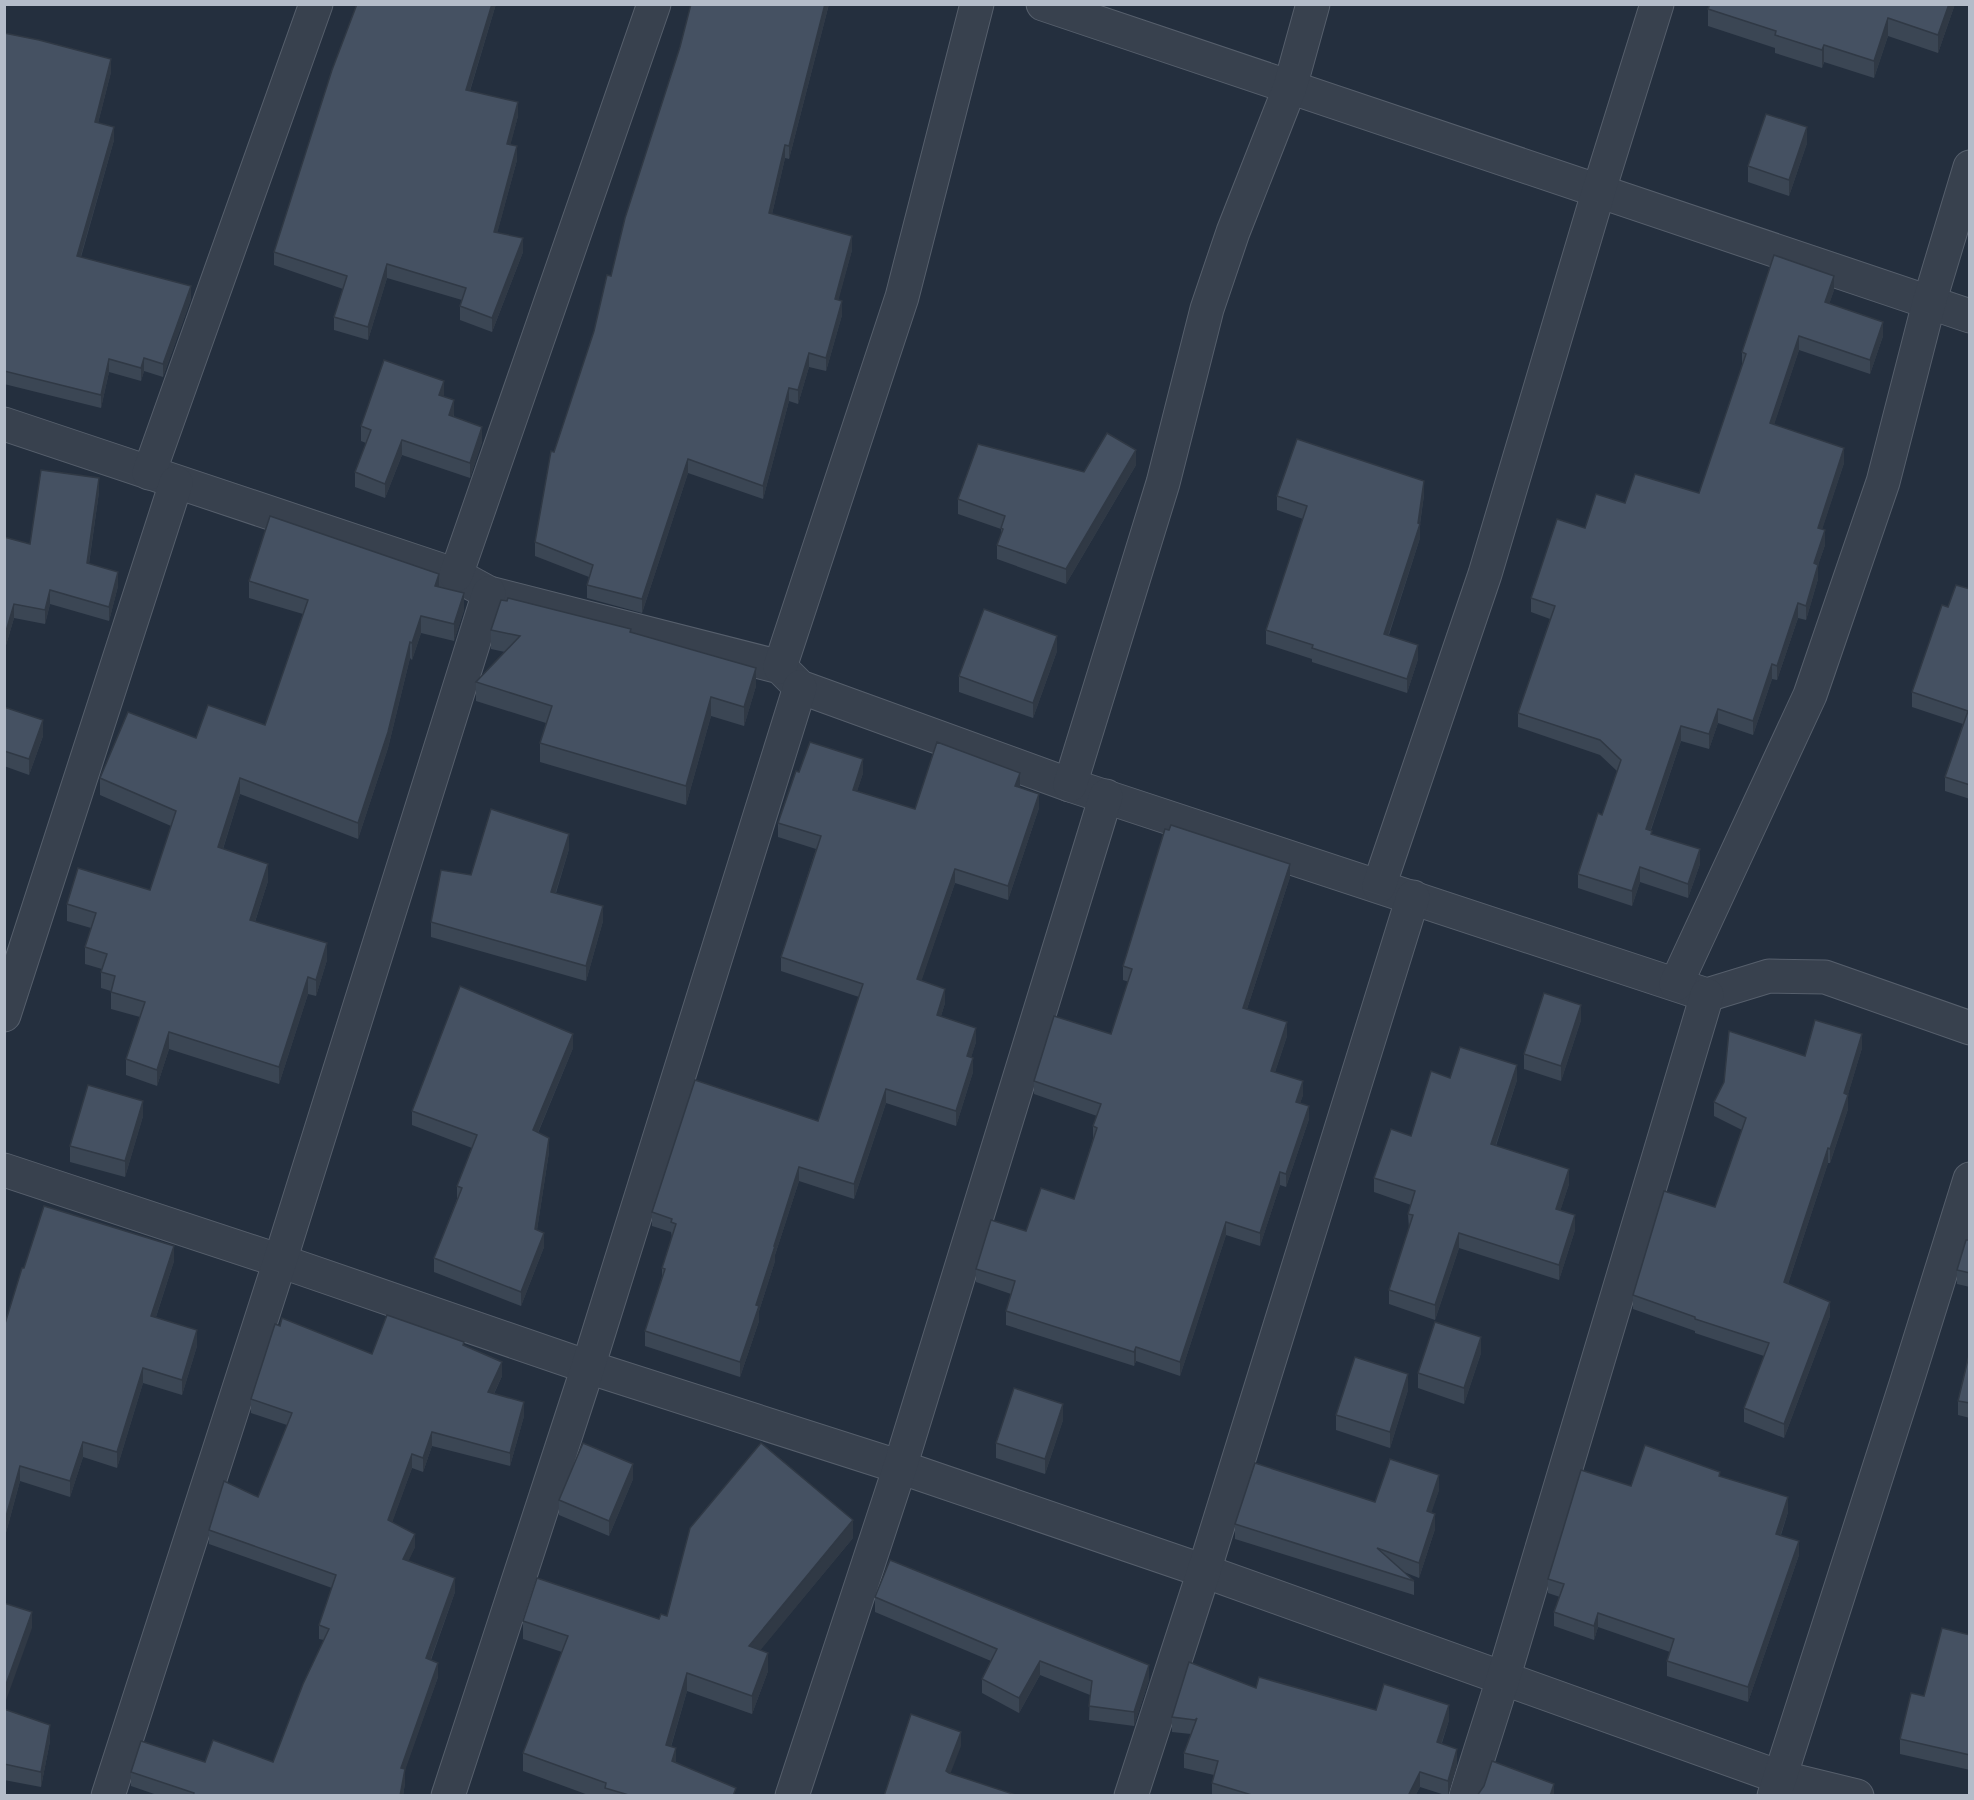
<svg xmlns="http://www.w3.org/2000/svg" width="1974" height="1800" font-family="'Open Sans',sans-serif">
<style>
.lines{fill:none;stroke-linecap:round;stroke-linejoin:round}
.street-casing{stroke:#565f6c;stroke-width:35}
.street{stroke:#38414e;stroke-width:33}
.wall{fill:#3b4654}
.shaded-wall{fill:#303945}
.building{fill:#455162;stroke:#303945;stroke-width:1.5}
</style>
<rect width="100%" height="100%" fill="#242f3e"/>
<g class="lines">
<g class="street-casing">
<g id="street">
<path d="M1043 4 1970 316"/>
<path d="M4 424 456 575 489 593 780 667 800 687 1070 785 1707 995 1769 976 1825 977 1970 1028"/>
<path d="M149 473 316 4"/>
<path d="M456 575 654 4"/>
<path d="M780 667 902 297 977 4"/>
<path d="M1070 785 1163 483 1207 309 1233 232 1290 87 1313 4"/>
<path d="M1379 886 1485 574 1599 190 1657 4"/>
<path d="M1676 984 1810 695 1883 482 1929 303 1970 167"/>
<path d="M4 1015 176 483"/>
<path d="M4 1170 280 1261 588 1367 900 1467 1204 1571 1779 1777 1857 1796"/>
<path d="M108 1796 280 1261 489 593"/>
<path d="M448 1796 588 1367 800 687"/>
<path d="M792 1796 900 1467 1106 796"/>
<path d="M1131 1796 1204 1571 1413 897"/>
<path d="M1466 1796 1503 1679 1707 995"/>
<path d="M1774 1796 1906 1384 1970 1179"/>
</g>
</g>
<use href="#street" class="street"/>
</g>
<g class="wall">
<path d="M357 4H496L470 91 518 116 510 145 517 160 497 233 523 252 492 332 460 320V306L462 300 387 278 368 340 334 330V317L343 289 274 265V252Z"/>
<path d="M829 4 789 159 785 158 772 214 852 250 838 300 842 315 826 371 809 367 798 404 789 401 763 499 688 473 642 613 587 598V585L589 577 535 556V542L554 452 594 331 611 276Z"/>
<path d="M1955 4 1938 53 1888 36 1874 78 1824 62 1822 68 1775 53V48L1708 26V9Z"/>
<path d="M4 33 111 72 98 123 114 140 81 257 191 299 163 377 144 371 141 381 109 372 101 408 4 384Z"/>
<path d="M1807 143 1789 196 1748 182V166Z"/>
<path d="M1834 290 1829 304 1883 336 1870 374 1799 350 1774 424 1844 463 1822 529 1825 545 1818 565V579L1806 620 1798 618 1777 680 1772 679 1753 735 1718 723 1709 749 1681 741 1651 830 1652 834 1700 864 1688 898 1640 882 1632 906 1578 888V874L1602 815 1617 771 1600 755 1518 727V713L1550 619 1531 612V598L1585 528 1625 503 1699 493 1742 365V352Z"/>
<path d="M444 395 443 396 454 414V417L482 442 470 478 402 455 385 498 355 487V472L366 443 361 441V426Z"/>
<path d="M1136 465 1066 584 997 559V545L1001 536V529L958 514V499Z"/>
<path d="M99 492 89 564 118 586 109 621 50 604 45 624 14 618 4 652V537L30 544Z"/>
<path d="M1424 495 1420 524V538L1389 635 1418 659 1407 693 1312 662V659L1266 644V630L1303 519 1277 510V496Z"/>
<path d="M249 581 439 587 464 610 454 641 421 633 412 660 410 658 388 748 358 839 240 794 223 849 268 881 255 922 327 960 316 996 308 994 279 1084 169 1049 157 1086 126 1075V1059L140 1017 111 1009V991L101 988V972L102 969 85 964V947L91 928 67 921V904L150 890 171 826 100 795V778L196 738 265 725 303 614 249 598Z"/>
<path d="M1970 589V799L1945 791V777L1963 724 1912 707V692Z"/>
<path d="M491 630 631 632 756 686 744 726 711 716 686 805 540 762V743L546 723 476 701V682L505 652 491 649Z"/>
<path d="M1057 651 1033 718 959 692V676Z"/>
<path d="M4 707 43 736 29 775 4 766Z"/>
<path d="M863 773 857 791 915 809 1020 788 1039 808 1008 900 955 883 921 981 945 1003 941 1016 976 1042 971 1057 973 1072 956 1126 886 1103 854 1199 799 1181 775 1255V1261L759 1311V1321L740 1377 645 1346V1331L662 1277V1268L672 1237 671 1232 652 1226V1212L818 1121 859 997 781 971V957L816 849 778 837V823Z"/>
<path d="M569 849 556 893 603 921 586 981 431 937V922L471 875Z"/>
<path d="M1290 877 1247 1009 1287 1036 1275 1072 1303 1095 1300 1103 1309 1119 1286 1187 1280 1185 1260 1246 1226 1235 1180 1376 1136 1361 1134 1366 1006 1325V1311L1011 1294 976 1282V1269L1026 1231 1074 1199 1093 1139V1126L1097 1116 1034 1094V1081L1111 1034 1129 982 1123 980V966Z"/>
<path d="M1581 1020 1561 1081 1524 1069V1054Z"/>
<path d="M573 1048 538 1133 549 1152 537 1230 544 1247 521 1306 434 1272V1258L457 1199V1186L472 1148 412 1125V1111Z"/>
<path d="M1862 1048 1848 1094V1109L1830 1163H1828L1788 1284 1830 1316 1784 1438 1744 1422V1408L1764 1356 1695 1333V1331L1633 1309V1295L1715 1207 1742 1130 1714 1116V1102L1805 1056Z"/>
<path d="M1450 1078 1517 1080 1496 1146 1569 1184 1560 1211 1575 1230 1559 1280 1459 1248 1435 1320 1389 1304V1290L1409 1229 1408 1214 1411 1205 1374 1192V1178L1411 1136Z"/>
<path d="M143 1116 125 1177 70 1162V1146Z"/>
<path d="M1970 1240V1287L1957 1284V1270Z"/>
<path d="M174 1261 156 1317 197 1346 182 1395 143 1383 117 1468 83 1457 70 1497 20 1481 4 1540V1327L24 1268Z"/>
<path d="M464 1346 502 1376 494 1394 524 1416 510 1466 432 1446 423 1472 412 1468 392 1522 415 1547 408 1561 455 1592 431 1660 438 1677 405 1769V1783L403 1796H160L131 1786V1772L205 1762H273L324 1640 319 1639V1625L332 1588 209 1544V1530L258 1497 287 1425 251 1413V1399L372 1354Z"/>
<path d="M1970 1351V1418L1958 1415V1401Z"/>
<path d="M1481 1353 1464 1404 1418 1388V1373Z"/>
<path d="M1408 1390 1390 1448 1336 1430V1415Z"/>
<path d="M1063 1420 1045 1474 996 1458V1443Z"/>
<path d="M1720 1476 1788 1512 1781 1535 1799 1555 1748 1702 1667 1676V1661L1670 1652 1598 1627 1594 1640 1554 1626V1612L1560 1597 1548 1593V1579L1631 1486Z"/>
<path d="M633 1479 609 1536 559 1515V1500Z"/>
<path d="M1439 1490 1431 1512 1435 1529 1419 1578 1404 1572 1414 1581V1595L1235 1539V1524L1375 1502Z"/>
<path d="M853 1538 760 1650 768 1671 752 1714 687 1691 671 1747 676 1762 736 1796H591L523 1771V1753L562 1652 523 1639V1621L659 1619Z"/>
<path d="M875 1597 1149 1680 1134 1726 1089 1720 1090 1695 1040 1675 1019 1713 982 1693V1679L991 1661 875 1612Z"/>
<path d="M1970 1635V1770L1900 1754V1739L1924 1696Z"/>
<path d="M1256 1688 1376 1710 1449 1720 1442 1743 1457 1764 1448 1796 1420 1787 1415 1796H1212V1783L1214 1775 1184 1768V1753L1191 1734 1172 1732V1717Z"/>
<path d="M4 1709 50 1741 41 1787 4 1780Z"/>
</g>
<g class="shaded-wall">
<path d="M492 4H496L466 103V90Z"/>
<path d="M825 4H829L789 159V146Z"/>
<path d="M1949 4H1955L1938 53V35Z"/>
<path d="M1888 18V36L1874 78V61Z"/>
<path d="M1824 45V62L1822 68V50Z"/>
<path d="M111 59V72L95 135V122Z"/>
<path d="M518 102V116L507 158V144Z"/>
<path d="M114 127V140L77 269V256Z"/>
<path d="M1807 127V143L1789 196V180Z"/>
<path d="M785 145V158L769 227V213Z"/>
<path d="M517 146V160L494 245V232Z"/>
<path d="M852 236V250L835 313V299Z"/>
<path d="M523 238V252L492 332V318Z"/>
<path d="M387 264V278L368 340V327Z"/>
<path d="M1834 276V290L1825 317V302Z"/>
<path d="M191 286V299L163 377V364Z"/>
<path d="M842 301V315L826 371V358Z"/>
<path d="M1883 322V336L1870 374V360Z"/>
<path d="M1799 336V350L1770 437V423Z"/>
<path d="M809 353V367L798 404V390Z"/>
<path d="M144 358V371L141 381V368Z"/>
<path d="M109 359V372L101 408V395Z"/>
<path d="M444 381V395L439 409V395Z"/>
<path d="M789 388V401L763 499V486Z"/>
<path d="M454 400V414L449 430V415Z"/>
<path d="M482 427V442L470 478V463Z"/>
<path d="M402 440V455L385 498V484Z"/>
<path d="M1844 448V463L1818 542V528Z"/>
<path d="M1136 450V465L1066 584V569Z"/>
<path d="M688 459V473L642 613V599Z"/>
<path d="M99 478V492L87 577V563Z"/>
<path d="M1424 481V495L1419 530 1420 524V538L1384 648V634L1418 523Z"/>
<path d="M1825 530V545L1818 565V579L1806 620V606L1814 563Z"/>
<path d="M118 572V586L109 621V607Z"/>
<path d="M439 574V591L435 586Z"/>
<path d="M50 590V604L45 624V610Z"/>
<path d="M464 593V610L454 641V624Z"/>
<path d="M1798 603V618L1777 680V666Z"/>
<path d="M14 604V618L4 652V638Z"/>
<path d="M421 616V633L412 660V643Z"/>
<path d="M1057 636V651L1033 718V703Z"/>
<path d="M410 642V658L388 748 358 839V823Z"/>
<path d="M1418 645V659L1407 693V679Z"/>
<path d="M1772 664V679L1753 735V721Z"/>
<path d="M756 668V686L744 726V707Z"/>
<path d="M711 697V716L686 805V786Z"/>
<path d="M1718 709V723L1709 749V734Z"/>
<path d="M43 720V736L29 775V759Z"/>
<path d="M1681 726V741L1646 843V829Z"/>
<path d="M863 759V773L853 804V790Z"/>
<path d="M1020 773V787L1015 801V786Z"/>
<path d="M240 778V794L218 864V847Z"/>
<path d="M1039 794V808L1008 900V886Z"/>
<path d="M569 834V849L551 907V892Z"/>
<path d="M1700 849V864L1688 898V884Z"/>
<path d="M268 864V881L250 937V920Z"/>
<path d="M1290 864V877L1243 1021V1008Z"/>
<path d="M1640 867V882L1632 906V891Z"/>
<path d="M955 869V883L917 994V979Z"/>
<path d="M603 906V921L586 981V966Z"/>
<path d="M327 943V960L316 996V980Z"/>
<path d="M308 977V994L279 1084V1067Z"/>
<path d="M945 989V1003L937 1029V1015Z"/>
<path d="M1581 1005V1020L1561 1081V1066Z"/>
<path d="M1287 1022V1036L1271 1084V1071Z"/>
<path d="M976 1028V1042L967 1071V1056Z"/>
<path d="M169 1032V1049L157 1086V1070Z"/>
<path d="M573 1034V1048L533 1144V1130Z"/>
<path d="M1862 1034V1048L1846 1101 1848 1095V1109L1830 1163V1149L1844 1093Z"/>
<path d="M973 1058V1072L956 1126V1111Z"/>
<path d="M1517 1065V1080L1491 1159V1144Z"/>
<path d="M1303 1081V1095L1296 1115V1102Z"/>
<path d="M886 1089V1103L854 1199V1184Z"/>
<path d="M143 1101V1116L125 1177V1161Z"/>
<path d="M1309 1106V1119L1286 1187V1174Z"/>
<path d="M549 1138V1152L535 1243V1229Z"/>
<path d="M1828 1148V1163L1784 1296V1282Z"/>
<path d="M799 1167V1181L775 1255V1261L759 1311V1321L740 1377V1362L756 1305 774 1246Z"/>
<path d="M1569 1169V1184L1556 1224V1209Z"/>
<path d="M1280 1172V1185L1260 1246V1233Z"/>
<path d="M1575 1215V1230L1559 1280V1265Z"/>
<path d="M1226 1222V1235L1180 1376V1362Z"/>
<path d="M544 1233V1247L521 1306V1292Z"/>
<path d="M1459 1233V1248L1435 1320V1305Z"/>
<path d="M174 1246V1261L151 1332V1316Z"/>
<path d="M1830 1302V1316L1784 1438V1424Z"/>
<path d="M197 1330V1346L182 1395V1380Z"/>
<path d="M1481 1337V1353L1464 1404V1388Z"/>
<path d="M1136 1347V1361L1134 1366V1352Z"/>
<path d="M502 1362V1376L488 1406V1392Z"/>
<path d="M143 1368V1383L117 1468V1452Z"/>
<path d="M1408 1374V1390L1390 1448V1432Z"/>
<path d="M524 1402V1416L510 1466V1453Z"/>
<path d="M1063 1404V1420L1045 1474V1459Z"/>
<path d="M432 1432V1446L423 1472V1458Z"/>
<path d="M83 1442V1457L70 1497V1481Z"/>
<path d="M412 1454V1468L388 1534V1520Z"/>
<path d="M633 1464V1479L609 1536V1521Z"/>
<path d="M20 1466V1481L4 1540V1524Z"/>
<path d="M1439 1475V1490L1427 1526V1511Z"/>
<path d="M1788 1497V1512L1776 1548V1534Z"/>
<path d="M1435 1514V1529L1419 1578V1563Z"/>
<path d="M853 1520V1538L749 1664V1646Z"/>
<path d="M415 1534V1547L403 1573V1559Z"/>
<path d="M1799 1541V1555L1748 1702V1687Z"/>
<path d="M455 1578V1592L426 1672V1658Z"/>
<path d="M32 1612V1628L4 1706V1690Z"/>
<path d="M1598 1613V1627L1594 1640V1626Z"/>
<path d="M768 1653V1671L752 1714V1696Z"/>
<path d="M1040 1661V1675L1019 1713V1698Z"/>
<path d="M438 1663V1677L401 1782V1768Z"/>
<path d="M1149 1665V1680L1134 1726V1712Z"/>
<path d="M687 1673V1691L666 1763V1745Z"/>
<path d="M1449 1705V1720L1437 1756V1742Z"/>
<path d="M50 1725V1741L41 1787V1772Z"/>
<path d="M961 1732V1746L946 1785V1771Z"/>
<path d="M676 1748V1766L672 1761Z"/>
<path d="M1457 1749V1764L1448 1796V1781Z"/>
<path d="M405 1769V1783L403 1796H400Z"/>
<path d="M1420 1772V1787L1415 1796H1408Z"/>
<path d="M1554 1784V1796H1550Z"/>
</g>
<g class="building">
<path d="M357 4H492L466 90 518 102 507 144 517 146 494 232 523 238 492 318 460 306 466 288 387 264 368 327 334 317 347 276 274 252 332 70Z"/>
<path d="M691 4H825L789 146 785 145 769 213 852 236 835 299 842 301 826 358 809 353 798 390 789 388 763 486 688 459 642 599 587 585 593 565 535 542 551 451 554 452 594 331 607 275 611 276 625 218 680 47Z"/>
<path d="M1710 4H1949L1938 35 1888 18 1874 61 1824 45 1822 50 1775 35 1776 31 1708 9Z"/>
<path d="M4 33 39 40 111 59 95 122 114 127 77 256 191 286 163 364 144 358 141 368 109 359 101 395 4 371Z"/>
<path d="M1766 114 1807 127 1789 180 1748 166Z"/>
<path d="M1774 255 1834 276 1825 302 1883 322 1870 360 1799 336 1770 423 1844 448 1818 528 1825 530 1814 563 1818 565 1806 606 1798 603 1777 666 1772 664 1753 721 1718 709 1709 734 1681 726 1646 829 1652 831 1651 834 1700 849 1688 884 1640 867 1632 891 1578 874 1598 813 1602 815 1621 760 1600 740 1518 713 1555 606 1531 598 1557 519 1585 528 1596 494 1625 503 1635 474 1699 493 1746 354 1742 352Z"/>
<path d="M384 360 444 381 439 395 454 400 449 415 482 427 470 463 402 440 385 484 355 472 371 430 361 426Z"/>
<path d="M1107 433 1136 450 1066 569 997 545 1003 529 1001 528 1005 516 958 499 978 444 1084 472Z"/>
<path d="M1297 439 1424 481 1418 523 1420 524 1384 634 1418 645 1407 679 1312 648 1313 645 1266 630 1307 506 1277 496Z"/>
<path d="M41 470 99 478 87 563 118 572 109 607 50 590 45 610 14 604 4 638V537L30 544Z"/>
<path d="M270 516 439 574 435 586 464 593 454 624 421 616 412 643 410 642 388 732 358 823 240 778 218 847 268 864 250 920 327 943 316 980 308 977 279 1067 169 1032 157 1070 126 1059 145 1002 111 992 115 976 101 972 107 954 85 947 96 913 67 904 78 868 150 890 176 811 100 778 128 712 196 738 208 705 265 725 308 600 249 581Z"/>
<path d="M1956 585 1970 589V785L1945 777 1968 711 1912 692 1942 605 1948 607Z"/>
<path d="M508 598 631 629 630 632 756 668 744 707 711 697 686 786 540 743 552 706 476 682 520 636 491 630 501 600 507 601Z"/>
<path d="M984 609 1057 636 1033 703 959 676Z"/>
<path d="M4 707 43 720 29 759 4 751Z"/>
<path d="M810 742 863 759 853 790 915 809 937 742 1020 773 1015 786 1039 794 1008 886 955 869 917 979 945 989 937 1015 976 1028 967 1056 973 1058 956 1111 886 1089 854 1184 799 1167 774 1246H775L756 1305 759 1306 740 1362 645 1331 665 1269 662 1268 676 1224 671 1222 672 1219 652 1212 695 1080 818 1121 863 984 781 957 821 836 778 823 796 771 799 772Z"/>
<path d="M491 809 569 834 551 892 603 906 586 966 431 922 441 870 471 875Z"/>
<path d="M1171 825 1290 864 1243 1008 1287 1022 1271 1071 1303 1081 1296 1102 1309 1106 1286 1174 1280 1172 1260 1233 1226 1222 1180 1362 1136 1347 1134 1352 1006 1311 1015 1281 976 1269 991 1220 1026 1231 1041 1188 1074 1199 1097 1128 1093 1126 1101 1104 1034 1081 1054 1016 1111 1034 1132 969 1123 966 1165 829 1169 830Z"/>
<path d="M460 986 573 1034 533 1130 549 1138 535 1229 544 1233 521 1292 434 1258 462 1188 457 1186 477 1135 412 1111Z"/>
<path d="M1544 993 1581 1005 1561 1066 1524 1054Z"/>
<path d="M1815 1020 1862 1034 1844 1093 1848 1095 1830 1149 1828 1148 1784 1282 1830 1302 1784 1424 1744 1408 1769 1343 1695 1319V1317L1633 1295 1664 1191 1715 1207 1746 1118 1714 1102 1724 1082 1729 1031 1805 1056Z"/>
<path d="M1460 1047 1517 1065 1491 1144 1569 1169 1556 1209 1575 1215 1559 1265 1459 1233 1435 1305 1389 1290 1413 1215 1408 1214 1415 1191 1374 1178 1391 1129 1411 1136 1431 1071 1450 1078Z"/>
<path d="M88 1085 143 1101 125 1161 70 1146Z"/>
<path d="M44 1206 174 1246 151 1316 197 1330 182 1380 143 1368 117 1452 83 1442 70 1481 20 1466 4 1524V1327L22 1268H24Z"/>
<path d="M1966 1240H1970V1273L1957 1270Z"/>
<path d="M387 1315 464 1342 463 1345 502 1362 488 1392 524 1402 510 1453 432 1432 423 1458 412 1454 388 1520 415 1534 403 1559 455 1578 426 1658 438 1663 401 1768 405 1769 400 1796H193L194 1793 131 1772 141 1741 205 1762 213 1740 273 1762 303 1684 329 1629 319 1625 336 1575 209 1530 224 1481 258 1497 292 1413 251 1399 275 1324 280 1326 282 1318 372 1354Z"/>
<path d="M1435 1322 1481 1337 1464 1388 1418 1373Z"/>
<path d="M1970 1351V1403L1958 1401Z"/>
<path d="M1355 1357 1408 1374 1390 1432 1336 1415Z"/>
<path d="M1014 1388 1063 1404 1045 1459 996 1443Z"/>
<path d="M583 1443 633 1464 609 1521 559 1500Z"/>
<path d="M761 1443 853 1520 749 1646 768 1653 752 1696 687 1673 666 1745 676 1748 672 1761 736 1788 733 1796H632L605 1788 606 1783 523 1753 568 1636 523 1621 537 1578 659 1619 661 1614 667 1616 690 1528Z"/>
<path d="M1645 1445 1720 1472 1719 1476 1788 1497 1776 1534 1799 1541 1748 1687 1667 1661 1674 1639 1598 1613 1594 1626 1554 1612 1564 1584 1548 1579 1581 1470 1631 1486Z"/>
<path d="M1390 1459 1439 1475 1427 1511 1435 1514 1419 1563 1377 1548 1414 1581 1235 1524 1255 1463 1375 1502Z"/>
<path d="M890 1560 1149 1665 1134 1712 1089 1706 1092 1681 1040 1661 1019 1698 982 1679 997 1649 875 1597Z"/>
<path d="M4 1603 32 1612 4 1690Z"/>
<path d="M1942 1628 1970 1635V1755L1900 1739 1911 1693 1924 1696Z"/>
<path d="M1189 1662 1256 1688 1259 1677 1376 1710 1384 1684 1449 1705 1437 1742 1457 1749 1448 1781 1420 1772 1408 1796H1255L1212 1783 1218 1761 1184 1753 1197 1718 1195 1720 1172 1717Z"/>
<path d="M4 1709 50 1725 41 1772 4 1764Z"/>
<path d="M911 1714 961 1732 946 1771 949 1773 1019 1796H884Z"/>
<path d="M1492 1761 1554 1784 1550 1796H1477L1484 1786Z"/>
</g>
<rect width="1974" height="1800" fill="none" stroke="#b4bcc9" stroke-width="12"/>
</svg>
